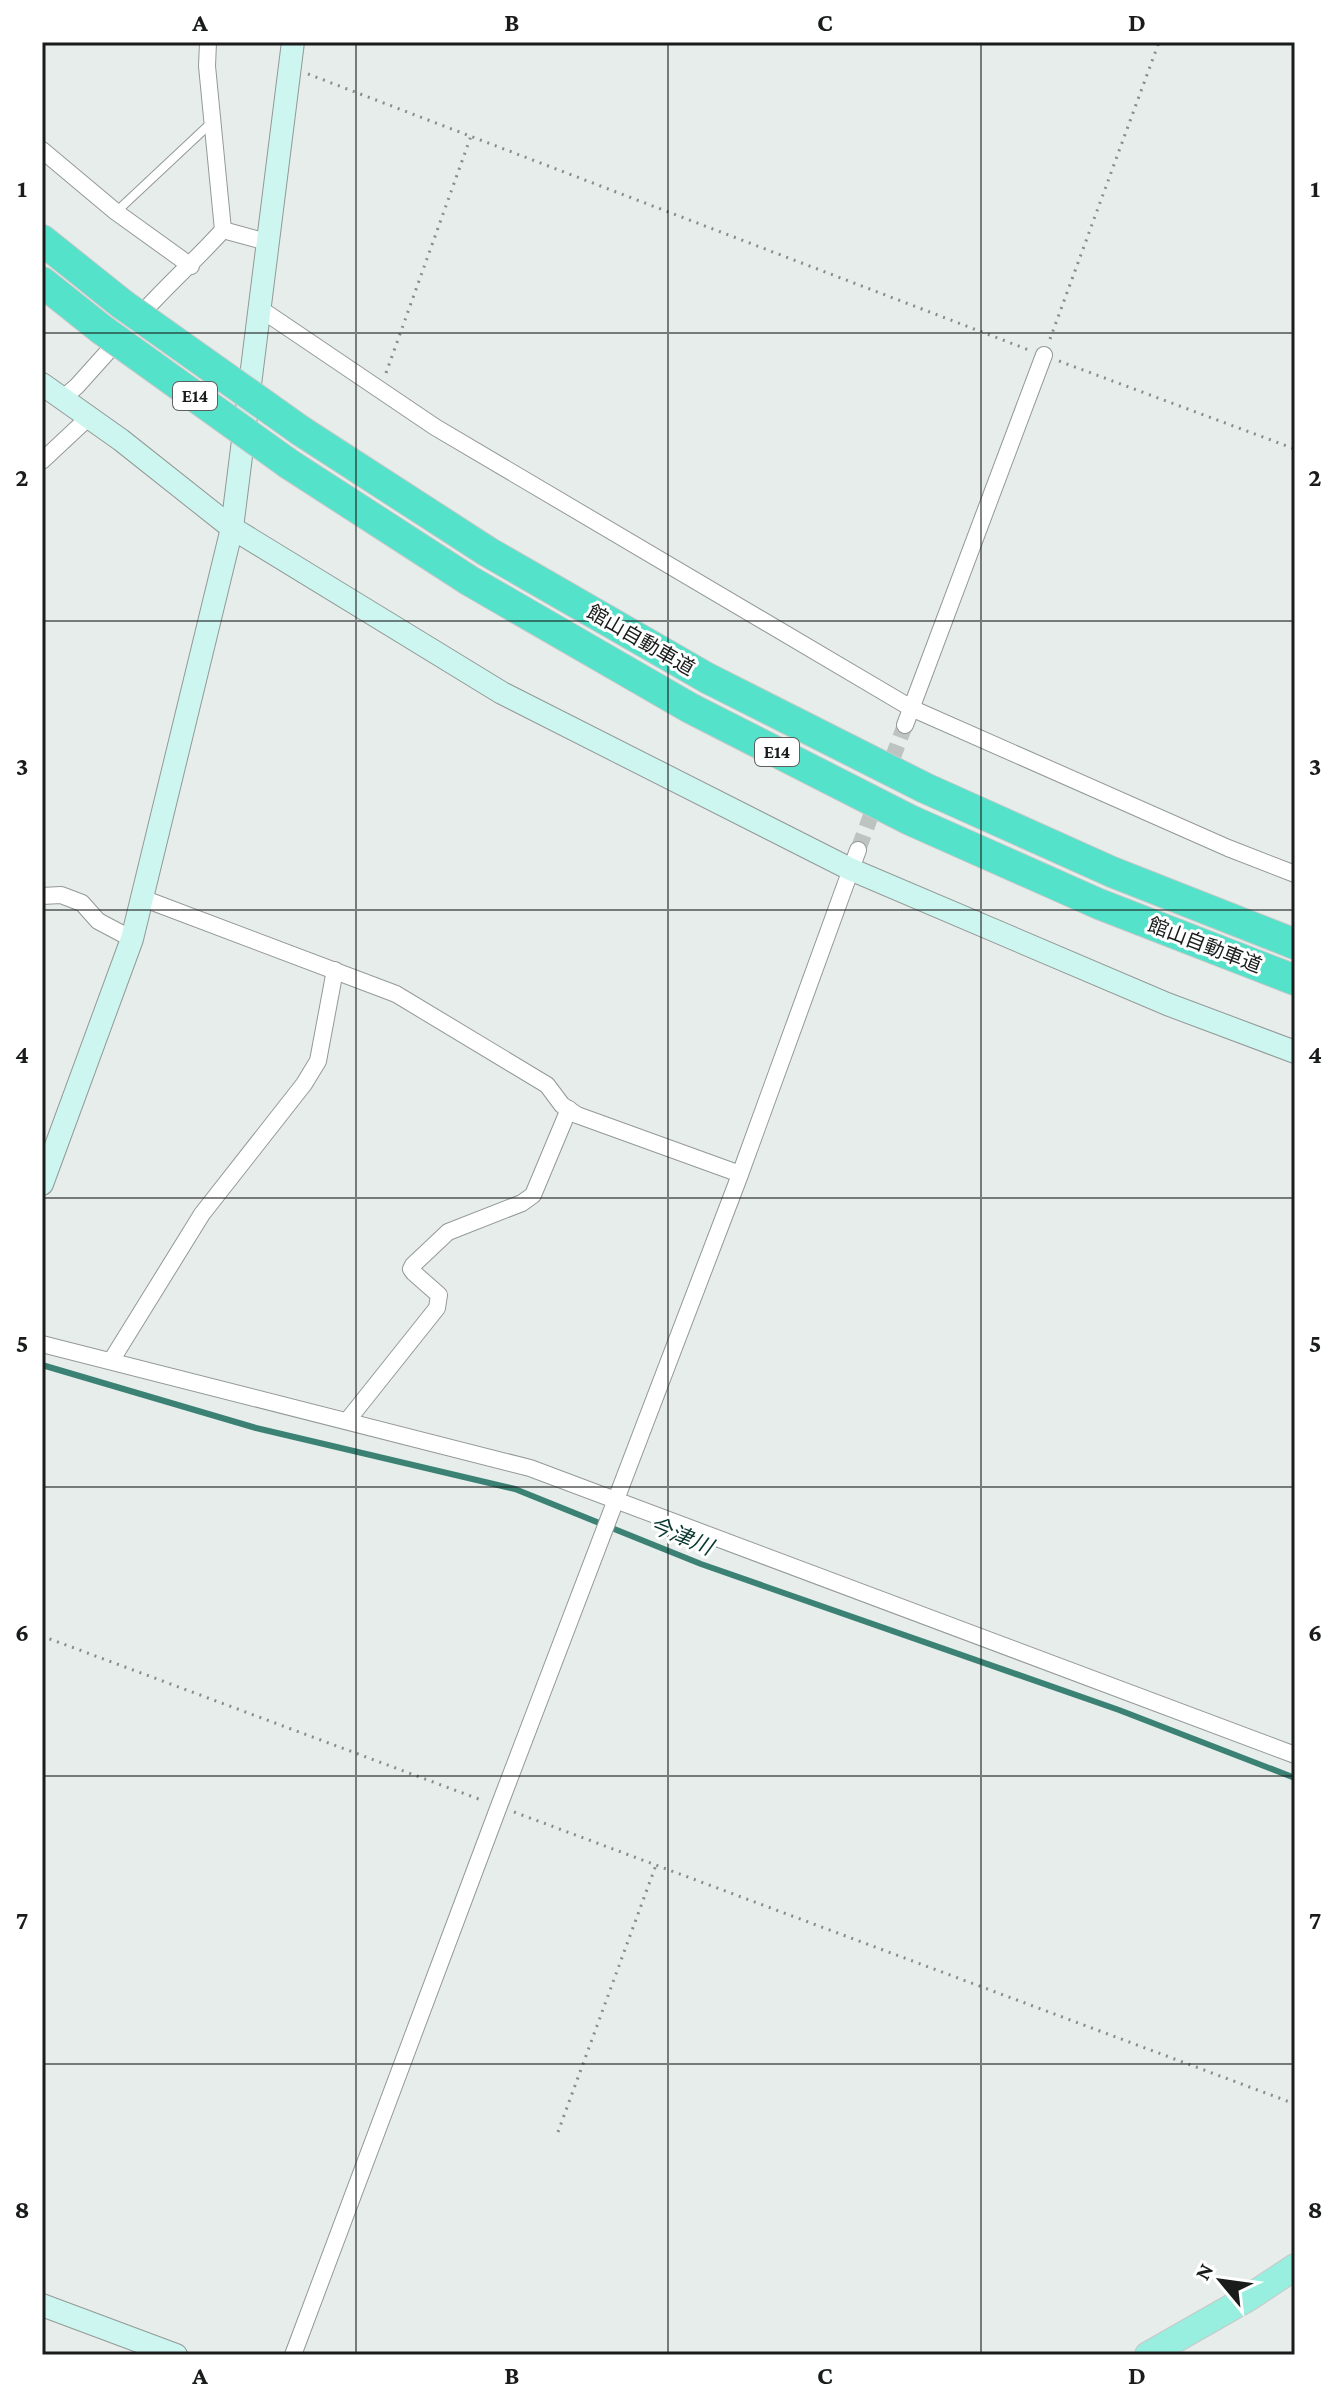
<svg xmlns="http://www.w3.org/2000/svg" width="1337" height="2397" font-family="'Crimson Pro','Noto Sans JP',serif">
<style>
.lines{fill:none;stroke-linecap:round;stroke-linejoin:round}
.stream{stroke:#3b8275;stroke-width:6}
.street-tunnel{stroke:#bdc3c1;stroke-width:16;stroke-dasharray:16 8;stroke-linecap:butt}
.lane-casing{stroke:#939997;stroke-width:10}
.street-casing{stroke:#939997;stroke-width:18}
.secondary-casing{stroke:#939997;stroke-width:24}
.primary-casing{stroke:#c8c9c8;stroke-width:28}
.highway-casing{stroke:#c8c9c8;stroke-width:32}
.path{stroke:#878d8b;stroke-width:3;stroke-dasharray:2 6;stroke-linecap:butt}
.lane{stroke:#fff;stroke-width:8}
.street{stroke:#fff;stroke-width:16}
.secondary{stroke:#ccf6ef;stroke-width:22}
.primary{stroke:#98eedf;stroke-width:26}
.highway{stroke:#54e2ca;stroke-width:30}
.highway-bridge-casing{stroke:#c8c9c8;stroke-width:32;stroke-linecap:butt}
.highway-bridge{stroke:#54e2ca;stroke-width:30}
.grid{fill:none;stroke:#191c1b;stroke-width:2;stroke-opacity:0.55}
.labels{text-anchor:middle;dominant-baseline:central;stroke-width:6;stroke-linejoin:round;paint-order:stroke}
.shield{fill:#fff;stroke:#5e605f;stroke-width:2}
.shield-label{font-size:18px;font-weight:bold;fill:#191c1b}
.street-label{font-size:20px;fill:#191c1b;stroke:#fff}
.water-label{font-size:22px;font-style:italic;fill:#083830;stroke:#fff}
.neatline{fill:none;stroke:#191c1b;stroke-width:3}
.grid-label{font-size:26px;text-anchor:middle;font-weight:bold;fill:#191c1b}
</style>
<rect width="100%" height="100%" fill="#e6edeb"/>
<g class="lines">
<path class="stream" d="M42 1365 256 1428 515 1489 701 1564 1119 1710 1295 1778"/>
<path class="street-tunnel" d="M858 850 905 725"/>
<g class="lane-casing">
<path id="lane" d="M116 212 211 123"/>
</g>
<g class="street-casing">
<g id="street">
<path d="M42 150 116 212 191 266"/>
<path d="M223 230 267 242"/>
<path d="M259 308 435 427 911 708 1228 848 1295 874"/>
<path d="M136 320C164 288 195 261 223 230L207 66 208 42"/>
<path d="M61 400 77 386 121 337"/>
<path d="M42 461 88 418"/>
<path d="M905 725 1044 355"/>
<path d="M42 896 61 895 82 903 98 921 132 939"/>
<path d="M142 898 396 994 547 1085 562 1105 577 1115 740 1174"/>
<path d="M42 1344 530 1468 1295 1755"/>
<path d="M111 1361 202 1214 304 1084 318 1061 335 970"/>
<path d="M347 1421 437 1308 439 1295 414 1273 411 1269 413 1265 448 1232 522 1203 533 1195 569 1109"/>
<path d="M293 2355 499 1806 738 1180 858 850"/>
</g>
</g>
<g class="secondary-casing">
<g id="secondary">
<path d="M42 384 121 440 232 528 502 693 850 869 1167 1004 1295 1052"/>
<path d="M42 1184 132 939 232 528 293 42"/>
<path d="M42 2305 176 2355"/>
</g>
</g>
<g class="primary-casing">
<path id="primary" d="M1148 2355 1248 2298 1295 2267"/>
</g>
<g class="highway-casing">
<g id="highway">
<path d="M42 240 122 304"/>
<path d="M42 282 101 329"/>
<path d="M301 431 488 552 707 678 925 788 1112 872 1295 944"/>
<path d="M289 464 470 581 690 708 910 820 1099 904 1295 980"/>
</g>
</g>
<g class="path">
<path d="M308 74 1029 350"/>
<path d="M1050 339 1159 42"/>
<path d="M1059 361 1295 449"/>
<path d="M386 373 471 136"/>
<path d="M42 1636 484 1801"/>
<path d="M514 1812 1295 2104"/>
<path d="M558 2132 656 1865"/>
</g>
<use href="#lane" class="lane"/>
<use href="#street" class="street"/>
<use href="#secondary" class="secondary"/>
<use href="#primary" class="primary"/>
<use href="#highway" class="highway"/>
<g class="highway-bridge-casing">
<g id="highway-bridge">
<path d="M122 304 301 431"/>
<path d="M101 329 289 464"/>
</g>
</g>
<use href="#highway-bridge" class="highway-bridge"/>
</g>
<path class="grid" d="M356 42V2355M668 42V2355M981 42V2355M42 333H1295M42 621H1295M42 910H1295M42 1198H1295M42 1487H1295M42 1776H1295M42 2064H1295"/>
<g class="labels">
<g class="shield">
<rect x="173" y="382" width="44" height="28" rx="6"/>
<rect x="755" y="738" width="44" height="28" rx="6"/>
</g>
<g class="shield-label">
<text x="195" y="396">E14</text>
<text x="777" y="752">E14</text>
</g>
<g class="street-label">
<text transform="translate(641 640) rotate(30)">館山自動車道</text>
<text transform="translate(1205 945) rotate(21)">館山自動車道</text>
</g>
<g class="water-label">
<text transform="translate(681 1536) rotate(22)">今津川</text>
</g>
</g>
<rect width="1337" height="2397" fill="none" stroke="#ffffff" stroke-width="88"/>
<g transform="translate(1221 2281) rotate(299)" stroke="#ffffff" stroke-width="6" paint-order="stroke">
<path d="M0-6L14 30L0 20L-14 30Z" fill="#191c1b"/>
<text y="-12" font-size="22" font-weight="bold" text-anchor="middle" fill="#191c1b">N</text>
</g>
<rect x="44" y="44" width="1249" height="2309" class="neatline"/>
<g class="grid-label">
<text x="200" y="31">A</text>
<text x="512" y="31">B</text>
<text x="825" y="31">C</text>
<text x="1137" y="31">D</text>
<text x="22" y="197">1</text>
<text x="1315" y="197">1</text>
<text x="22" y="486">2</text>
<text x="1315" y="486">2</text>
<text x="22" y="775">3</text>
<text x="1315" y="775">3</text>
<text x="22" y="1063">4</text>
<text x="1315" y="1063">4</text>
<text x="22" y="1352">5</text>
<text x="1315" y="1352">5</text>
<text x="22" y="1641">6</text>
<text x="1315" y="1641">6</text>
<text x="22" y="1929">7</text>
<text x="1315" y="1929">7</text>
<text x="22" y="2218">8</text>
<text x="1315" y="2218">8</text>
<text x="200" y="2384">A</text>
<text x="512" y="2384">B</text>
<text x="825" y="2384">C</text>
<text x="1137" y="2384">D</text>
</g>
</svg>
